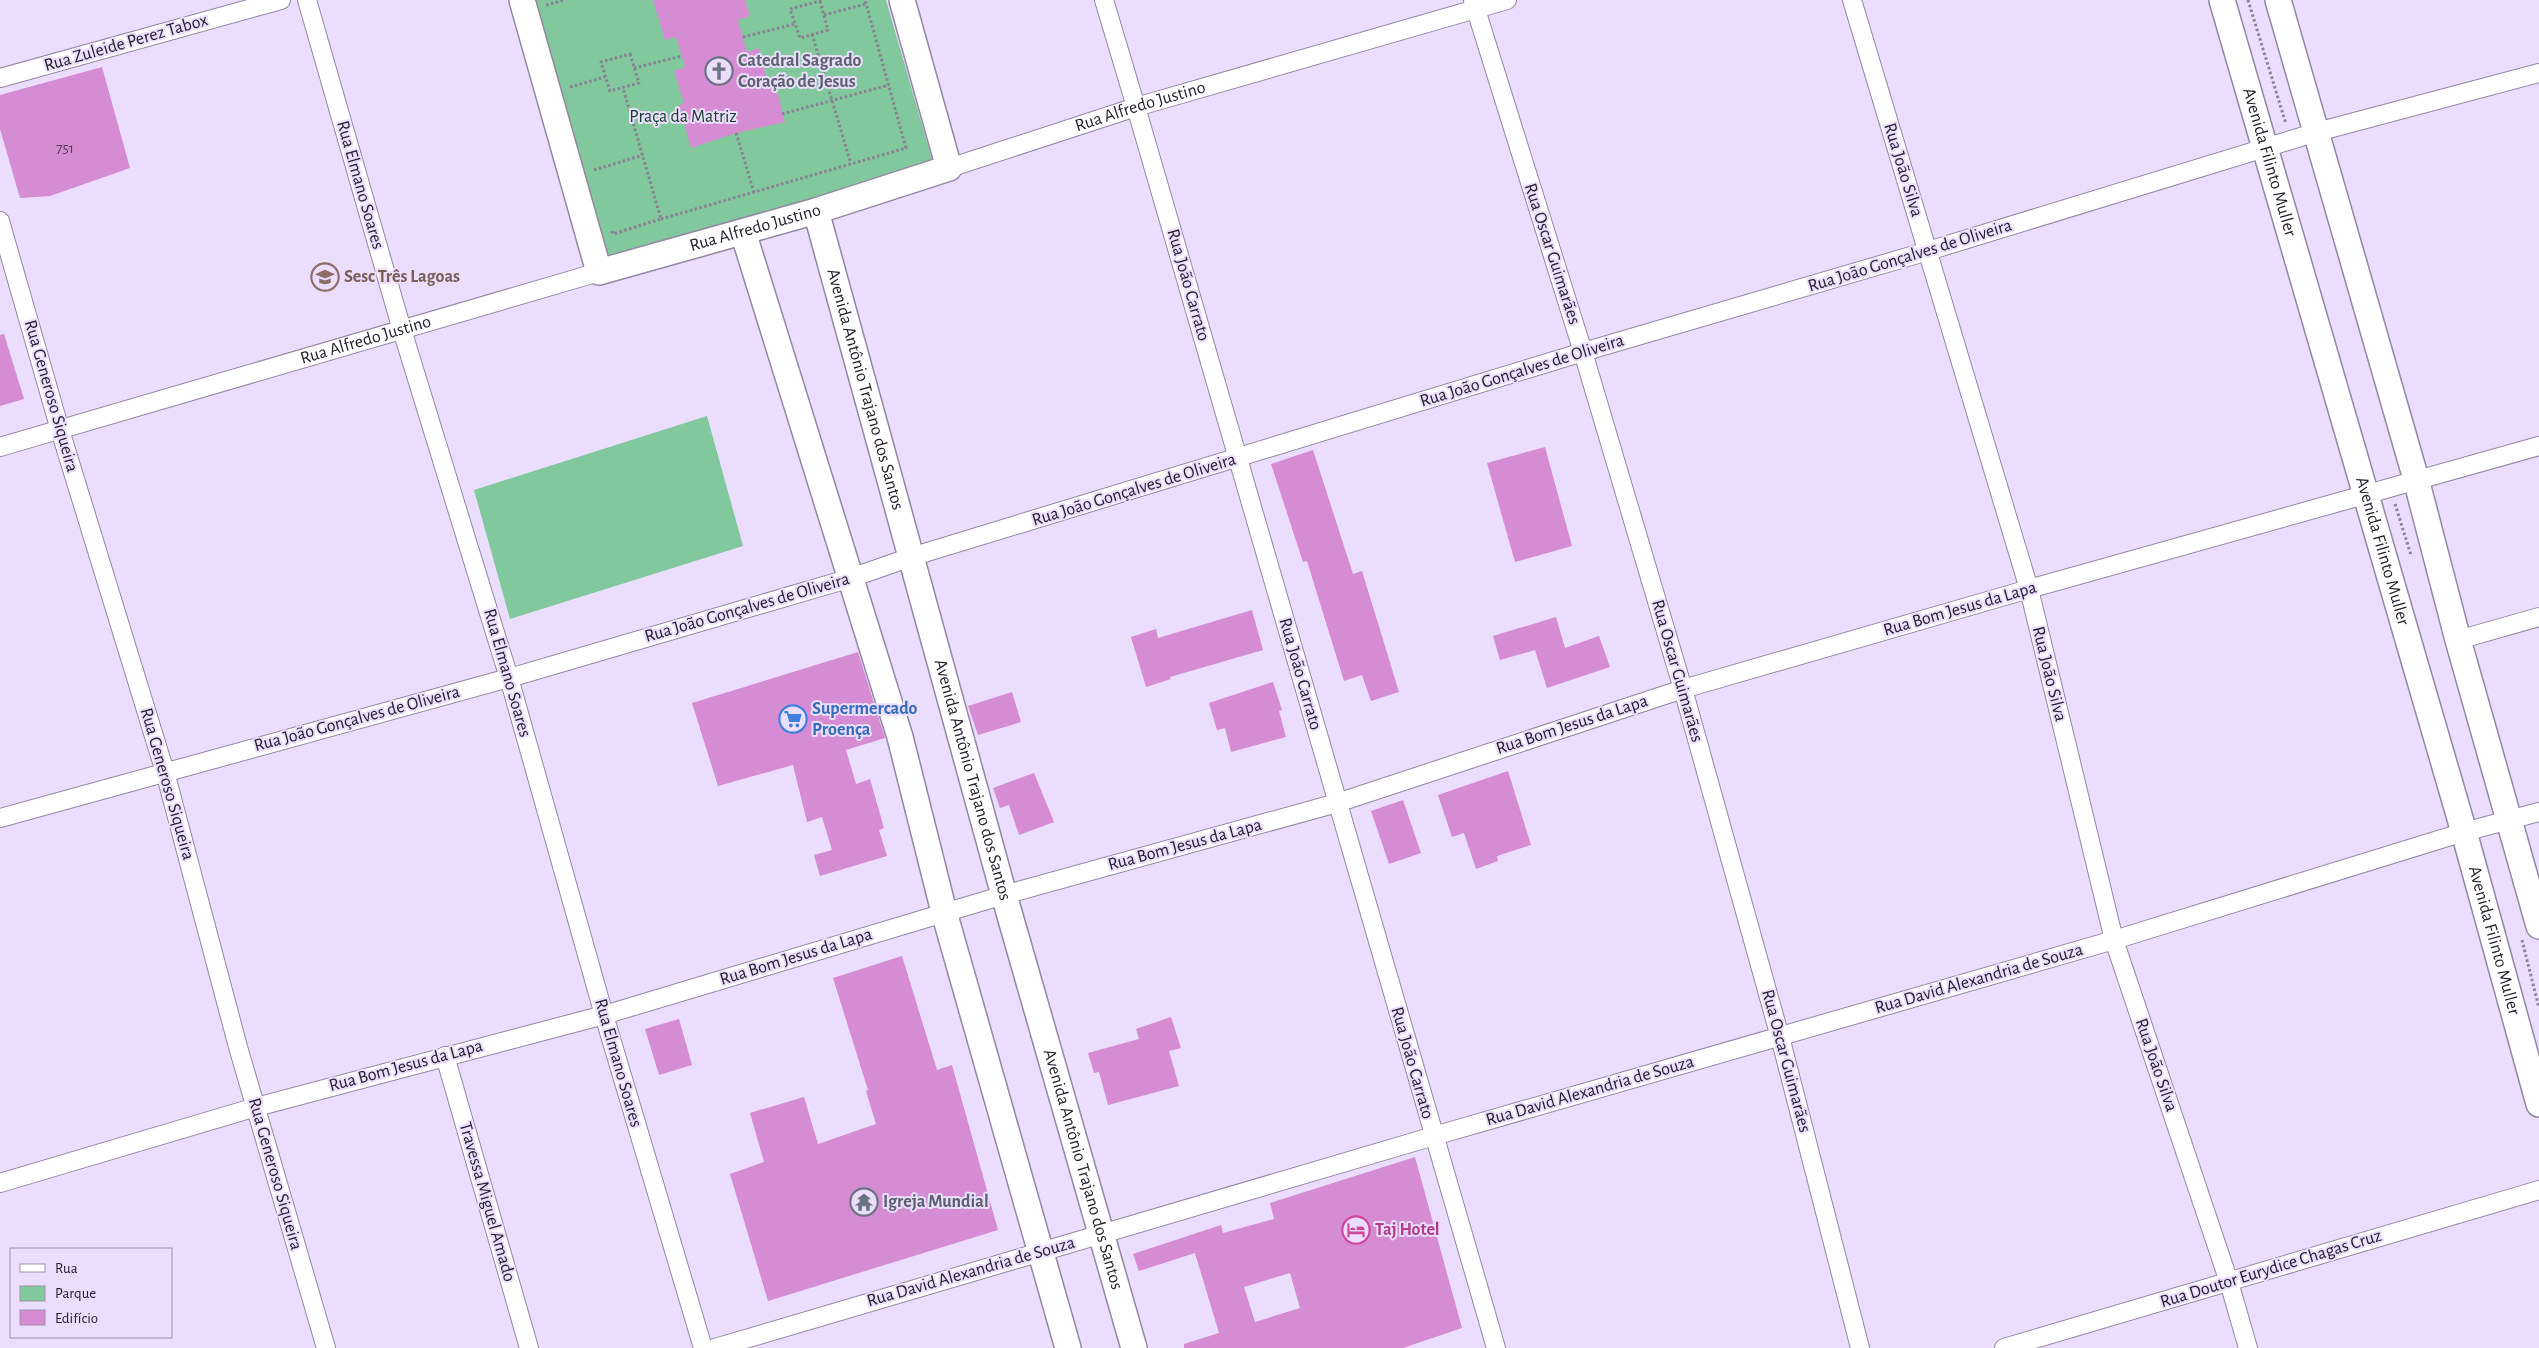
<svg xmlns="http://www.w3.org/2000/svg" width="2539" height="1348" font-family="'Alegreya Sans',sans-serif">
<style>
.green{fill:#81c89d}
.building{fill:#d58cd3;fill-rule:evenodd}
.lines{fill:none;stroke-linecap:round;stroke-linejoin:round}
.street-casing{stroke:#9387a5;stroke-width:20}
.secondary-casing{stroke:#9387a5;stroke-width:28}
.path{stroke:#8b8298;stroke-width:3;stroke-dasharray:2.5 2.5;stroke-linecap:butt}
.street{stroke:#fff;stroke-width:18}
.secondary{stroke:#fff;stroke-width:25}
.labels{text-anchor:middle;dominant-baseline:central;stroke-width:4;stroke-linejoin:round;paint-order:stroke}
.number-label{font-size:15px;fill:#523c56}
.street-label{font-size:18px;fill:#26212d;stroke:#eaddfd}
.worship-label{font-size:18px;font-weight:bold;fill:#5b616d;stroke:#eaddfd;text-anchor:start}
.park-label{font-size:18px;fill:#133e27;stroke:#eaddfd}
.education-label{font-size:18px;font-weight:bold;fill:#785e54;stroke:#eaddfd;text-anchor:start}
.shop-label{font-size:18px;font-weight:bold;fill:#366cbe;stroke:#eaddfd;text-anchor:start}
.hotel-label{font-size:18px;font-weight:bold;fill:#b23c85;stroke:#eaddfd;text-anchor:start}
</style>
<rect width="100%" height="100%" fill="#eaddfd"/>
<g class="green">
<path d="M536 0H886L934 166 597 264Z"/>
<path d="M707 416 743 546 510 619 474 490Z"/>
</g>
<g class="building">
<path d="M653 0H745L750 16 738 20 747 52 759 48 768 82 774 80 785 122 736 133 691 148 679 105 684 103 674 71 685 67 676 37 665 40Z"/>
<path d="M102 67 130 168 50 196 20 198 0 129V95Z"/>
<path d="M4 334 24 399 0 406V335Z"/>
<path d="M1545 447 1572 546 1515 562 1487 463Z"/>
<path d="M1313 450 1353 574 1362 571 1399 692 1371 701 1362 675 1344 681 1307 561 1303 562 1271 464Z"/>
<path d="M1252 610 1263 650 1170 677 1171 679 1146 687 1131 637 1156 629 1158 638Z"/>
<path d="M1556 617 1565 648 1599 636 1610 667 1547 688 1535 650 1500 660 1493 636Z"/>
<path d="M858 652 885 738 846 750 856 784 870 779 884 828 879 830 887 856 820 876 814 855 832 850 822 817 807 822 793 765 718 786 692 703Z"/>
<path d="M1273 682 1282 710 1279 711 1286 737 1231 752 1225 728 1217 730 1209 703Z"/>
<path d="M1012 692 1021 722 978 735 968 706Z"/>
<path d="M1508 771 1531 845 1497 856 1498 861 1476 869 1464 833 1452 837 1438 795Z"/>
<path d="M1034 773 1054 822 1019 835 1009 805 1000 808 993 788Z"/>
<path d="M1403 800 1421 853 1389 864 1371 811Z"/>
<path d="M902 956 937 1070 952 1065 998 1230 768 1301 730 1174 764 1162 750 1113 804 1097 818 1144 876 1124 866 1091 868 1090 833 978Z"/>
<path d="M1171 1017 1181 1048 1169 1051 1179 1086 1108 1105 1099 1072 1094 1073 1088 1053 1139 1039 1136 1029Z"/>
<path d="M679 1019 692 1065 659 1075 645 1029Z"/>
<path d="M1415 1157 1462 1328 1403 1348H1184V1344L1219 1333 1195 1253 1139 1271 1133 1254 1221 1225 1223 1233 1274 1219 1270 1203ZM1290 1273 1300 1308 1255 1322 1244 1287Z"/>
</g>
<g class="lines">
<g class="street-casing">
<g id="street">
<path d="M307 0 402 330 509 678 604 1015 703 1348"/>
<path d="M1104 0 1136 107 1496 1348"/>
<path d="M1473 0 1583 352 1683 689 1780 1037 1860 1348"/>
<path d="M1852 0 2029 589 2114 940 2229 1282 2248 1348"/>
<path d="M0 78 281 0"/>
<path id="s1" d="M949 168 1136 107 1507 0"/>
<path d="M0 221 60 430 165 772 238 1047 326 1348"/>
<path id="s2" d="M0 447 599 272"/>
<path d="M2458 640 2539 617"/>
<path d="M0 818 509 678 851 578 911 557 1583 352 1928 251 2317 132 2539 73"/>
<path d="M445 1056 529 1348"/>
<path d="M0 1183 256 1107 604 1015 1004 895 1337 803 1683 689 2029 589 2539 446"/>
<path d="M715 1348 1434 1136 2114 940 2464 832 2539 812"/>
<path d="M2004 1348 2539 1190"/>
</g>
</g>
<g class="secondary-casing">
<g id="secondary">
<path id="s3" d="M522 0 599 272 816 211 949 168 902 0"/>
<path id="s4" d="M2222 0 2464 832 2539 1104"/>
<path d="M2278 0 2416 479 2458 640 2539 926"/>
<path id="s5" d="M816 211 1004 895 1134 1348"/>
<path d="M743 232 900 737 944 912 1068 1348"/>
</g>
</g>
<g class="path">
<path d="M2248 0 2286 124"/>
<path d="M820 1 828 30 800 38 790 9Z"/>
<path d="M546 5 564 0"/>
<path d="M824 15 866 4"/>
<path d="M812 34 851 164"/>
<path d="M743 37 795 24"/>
<path d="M630 54 639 83 610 91 601 62Z"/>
<path d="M634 68 682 56"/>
<path d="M570 87 605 77"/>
<path d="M782 114 889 85"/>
<path d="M736 133 754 192"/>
<path d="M594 170 643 155"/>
<path d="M661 219 906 148 865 0"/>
<path d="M612 231 613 234 661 219 623 88"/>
<path d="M2395 504 2411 555"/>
<path d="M2522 940 2539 1008"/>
</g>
<use href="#street" class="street"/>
<use href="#secondary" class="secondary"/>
</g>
<defs>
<g id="church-ring" transform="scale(1.4375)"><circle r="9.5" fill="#eaddfd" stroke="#6b7280" stroke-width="1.5"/><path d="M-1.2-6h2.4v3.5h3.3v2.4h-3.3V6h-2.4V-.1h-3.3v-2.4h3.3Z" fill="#6b7280"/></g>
<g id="school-ring" transform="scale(1.4375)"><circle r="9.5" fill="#eaddfd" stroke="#8d6e63" stroke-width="1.5"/><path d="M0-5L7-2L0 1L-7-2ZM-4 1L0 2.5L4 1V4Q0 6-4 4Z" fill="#8d6e63"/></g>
<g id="supermarket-ring" transform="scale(1.4375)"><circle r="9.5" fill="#eaddfd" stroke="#3f7fe0" stroke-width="1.5"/><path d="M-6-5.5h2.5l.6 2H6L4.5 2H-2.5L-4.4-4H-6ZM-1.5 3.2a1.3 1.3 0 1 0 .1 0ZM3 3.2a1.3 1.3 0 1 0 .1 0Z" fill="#3f7fe0"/></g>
<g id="temple-ring" transform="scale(1.4375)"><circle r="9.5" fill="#eaddfd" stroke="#6b7280" stroke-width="1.5"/><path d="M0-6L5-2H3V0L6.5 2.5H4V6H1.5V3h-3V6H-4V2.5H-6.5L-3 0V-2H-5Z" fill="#6b7280"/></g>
<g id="hotel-ring" transform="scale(1.4375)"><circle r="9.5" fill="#eaddfd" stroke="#d1479c" stroke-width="1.5"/><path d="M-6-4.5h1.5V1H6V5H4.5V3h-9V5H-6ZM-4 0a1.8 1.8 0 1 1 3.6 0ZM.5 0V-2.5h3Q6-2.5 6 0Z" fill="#d1479c"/></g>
</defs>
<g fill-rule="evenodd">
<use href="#church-ring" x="719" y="71"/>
<use href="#school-ring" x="325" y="277"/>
<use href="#supermarket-ring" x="793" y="719"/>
<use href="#temple-ring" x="864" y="1202"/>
<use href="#hotel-ring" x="1356" y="1230"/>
</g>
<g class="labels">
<g class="number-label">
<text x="65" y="148">751</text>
</g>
<g class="street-label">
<text transform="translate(126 43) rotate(-16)">Rua Zuleide Perez Tabox</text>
<text stroke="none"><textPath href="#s1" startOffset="201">Rua Alfredo Justino</textPath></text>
<text stroke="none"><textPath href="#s4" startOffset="169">Avenida Filinto Muller</textPath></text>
<text transform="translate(1903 170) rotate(73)">Rua João Silva</text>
<text transform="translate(360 185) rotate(74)">Rua Elmano Soares</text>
<text stroke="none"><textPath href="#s3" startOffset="445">Rua Alfredo Justino</textPath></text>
<text transform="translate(1552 254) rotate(72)">Rua Oscar Guimarães</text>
<text transform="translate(1910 256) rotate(-17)">Rua João Gonçalves de Oliveira</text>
<text transform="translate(1188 285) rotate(74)">Rua João Carrato</text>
<text stroke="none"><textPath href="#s2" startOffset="381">Rua Alfredo Justino</textPath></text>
<text transform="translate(1522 371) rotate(-17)">Rua João Gonçalves de Oliveira</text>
<text stroke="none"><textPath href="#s5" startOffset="185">Avenida Antônio Trajano dos Santos</textPath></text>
<text transform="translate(51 396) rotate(74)">Rua Generoso Siqueira</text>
<text transform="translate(1134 490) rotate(-17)">Rua João Gonçalves de Oliveira</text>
<text stroke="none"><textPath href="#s4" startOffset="574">Avenida Filinto Muller</textPath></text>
<text transform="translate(747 608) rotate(-16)">Rua João Gonçalves de Oliveira</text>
<text transform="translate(1960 609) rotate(-16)">Rua Bom Jesus da Lapa</text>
<text transform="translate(1677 671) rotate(74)">Rua Oscar Guimarães</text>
<text transform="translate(507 673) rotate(74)">Rua Elmano Soares</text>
<text transform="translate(1300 674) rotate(74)">Rua João Carrato</text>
<text transform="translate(2049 674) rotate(76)">Rua João Silva</text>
<text transform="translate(357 719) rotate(-15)">Rua João Gonçalves de Oliveira</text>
<text transform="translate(1572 725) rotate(-18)">Rua Bom Jesus da Lapa</text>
<text stroke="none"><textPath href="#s5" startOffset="590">Avenida Antônio Trajano dos Santos</textPath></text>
<text transform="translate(167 784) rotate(74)">Rua Generoso Siqueira</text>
<text transform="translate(1185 845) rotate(-15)">Rua Bom Jesus da Lapa</text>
<text stroke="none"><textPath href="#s4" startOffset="979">Avenida Filinto Muller</textPath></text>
<text transform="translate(796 957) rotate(-17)">Rua Bom Jesus da Lapa</text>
<text transform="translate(1979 979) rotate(-16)">Rua David Alexandria de Souza</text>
<text transform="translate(1786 1061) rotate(75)">Rua Oscar Guimarães</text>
<text transform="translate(618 1063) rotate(74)">Rua Elmano Soares</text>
<text transform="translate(1412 1063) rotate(74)">Rua João Carrato</text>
<text transform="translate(2156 1065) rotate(71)">Rua João Silva</text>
<text transform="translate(406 1066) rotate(-15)">Rua Bom Jesus da Lapa</text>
<text transform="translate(1590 1091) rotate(-16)">Rua David Alexandria de Souza</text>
<text stroke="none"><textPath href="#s5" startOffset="995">Avenida Antônio Trajano dos Santos</textPath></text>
<text transform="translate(275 1174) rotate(74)">Rua Generoso Siqueira</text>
<text transform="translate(487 1202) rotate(74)">Travessa Miguel Amado</text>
<text transform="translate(2271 1269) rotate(-17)">Rua Doutor Eurydice Chagas Cruz</text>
<text transform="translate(971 1272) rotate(-16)">Rua David Alexandria de Souza</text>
</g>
<g class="worship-label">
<text x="738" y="61">Catedral Sagrado<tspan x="738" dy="21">Coração de Jesus</tspan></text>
<text x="883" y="1202">Igreja Mundial</text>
</g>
<g class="park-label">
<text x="683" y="117">Praça da Matriz</text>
</g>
<g class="education-label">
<text x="344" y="277">Sesc Três Lagoas</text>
</g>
<g class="shop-label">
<text x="812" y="709">Supermercado<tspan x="812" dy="21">Proença</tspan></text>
</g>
<g class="hotel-label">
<text x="1375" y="1230">Taj Hotel</text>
</g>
</g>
<rect x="10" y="1248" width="162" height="90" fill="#eaddfd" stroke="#9c92aa"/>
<rect x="20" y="1264" width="25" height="8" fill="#ffffff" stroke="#9c92aa"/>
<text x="55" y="1273" font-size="15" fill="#26212d">Rua</text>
<rect x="20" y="1286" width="25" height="15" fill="#81c89d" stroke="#9c92aa"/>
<text x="55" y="1298" font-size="15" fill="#26212d">Parque</text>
<rect x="20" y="1310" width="25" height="15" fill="#d58cd3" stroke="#9c92aa"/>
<text x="55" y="1323" font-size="15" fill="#26212d">Edifício</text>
</svg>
